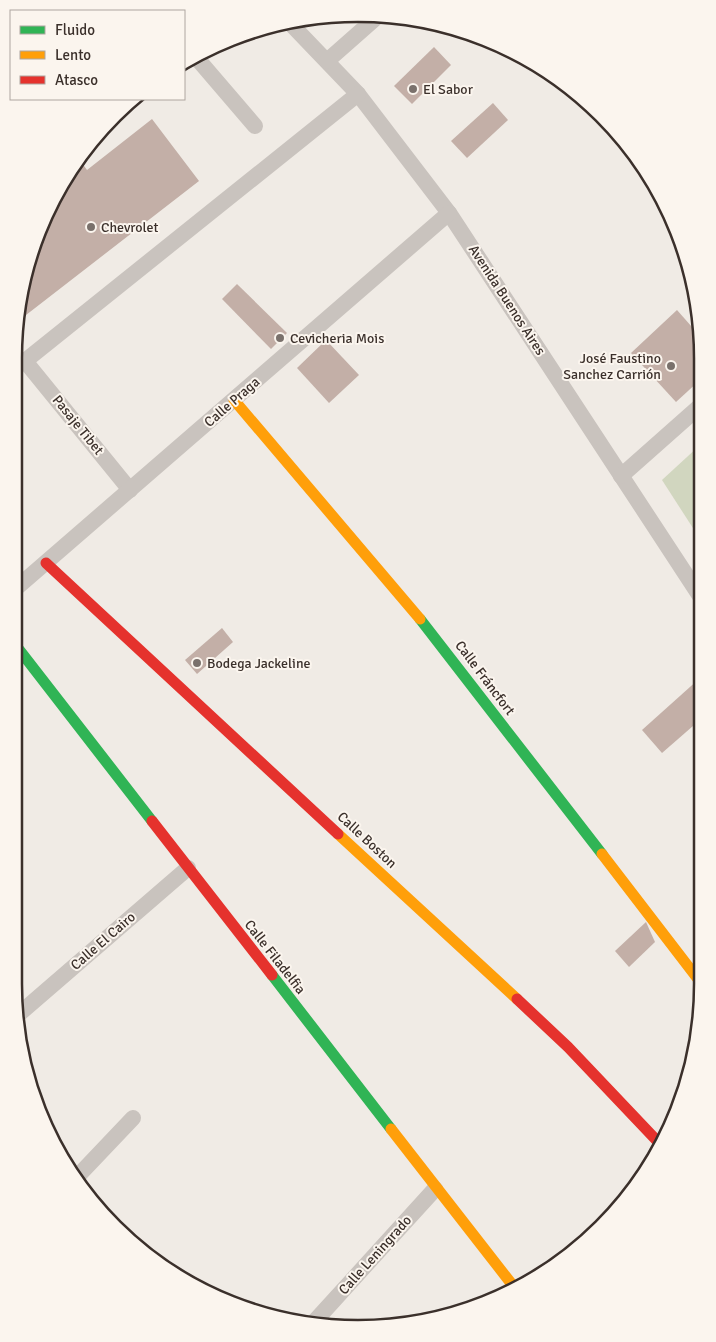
<svg xmlns="http://www.w3.org/2000/svg" width="716" height="1342" font-family="Signika,sans-serif">
<style>
.green{fill:#d1d6bf}
.building{fill:#c3afa7}
.lines{fill:none;stroke-linecap:round;stroke-linejoin:round}
.street{stroke:#c9c3be;stroke-width:16}
.fast{stroke:#30b455;stroke-width:11}
.slow{stroke:#ff9f0a;stroke-width:11}
.jam{stroke:#e5322d;stroke-width:11}
.poi-dot{fill:#7a716c;stroke:#fbf5ee;stroke-width:2}
.labels{text-anchor:middle;dominant-baseline:central;stroke-width:4;stroke-linejoin:round;paint-order:stroke}
.poi-label{font-size:14px;fill:#3b302b;stroke:#fbf5ee;text-anchor:start}
.street-label{font-size:14px;fill:#3b302b;stroke:#fbf5ee}
.rim{fill:none;stroke:#3b302b;stroke-width:2.5}
</style>
<rect width="100%" height="100%" fill="#f0ebe5"/>
<path class="green" d="M700 445V539L662 480Z"/>
<g class="building">
<path d="M434 47 451 65 412 104 394 86Z"/>
<path d="M493 103 508 120 467 158 451 141Z"/>
<path d="M152 119 199 181 17 322 26 269 60 186 79 159 87 170Z"/>
<path d="M237 284 287 333 271 349 222 299Z"/>
<path d="M677 310 699 335 700 380 676 402 631 353Z"/>
<path d="M326 340 359 375 329 403 297 368Z"/>
<path d="M222 628 233 642 197 674 185 660Z"/>
<path d="M700 678 701 719 662 753 642 730Z"/>
<path d="M646 922 655 942 629 967 615 951Z"/>
</g>
<g class="lines">
<g class="street">
<path d="M289 22 358 94 449 213 700 596"/>
<path d="M195 56 255 126"/>
<path d="M327 61 378 16"/>
<path d="M621 476 700 406"/>
<path d="M130 490 25 361 358 94"/>
<path d="M14 590 449 213"/>
<path d="M19 1014 188 868"/>
<path d="M76 1178 133 1118"/>
<path d="M315 1321 435 1189"/>
</g>
<g class="fast">
<path d="M420 619 602 854"/>
<path d="M14 643 152 821"/>
<path d="M272 975 391 1129"/>
</g>
<g class="slow">
<path d="M234 400 420 619"/>
<path d="M338 834 517 999"/>
<path d="M602 854 701 983"/>
<path d="M391 1129 514 1287"/>
</g>
<g class="jam">
<path d="M46 563 338 834"/>
<path d="M152 821 272 975"/>
<path d="M517 999 568 1047 661 1145"/>
</g>
</g>
<g class="poi-dot">
<circle cx="413" cy="89" r="5"/>
<circle cx="91" cy="227" r="5"/>
<circle cx="280" cy="338" r="5"/>
<circle cx="671" cy="366" r="5"/>
<circle cx="197" cy="663" r="5"/>
</g>
<g class="labels">
<g class="poi-label">
<text x="423" y="89">El Sabor</text>
<text x="101" y="227">Chevrolet</text>
<text x="290" y="338">Cevicheria Mois</text>
<text x="661" y="358" text-anchor="end">José Faustino<tspan x="661" dy="16">Sanchez Carrión</tspan></text>
<text x="207" y="663">Bodega Jackeline</text>
</g>
<g class="street-label">
<text transform="translate(507 300) rotate(57)">Avenida Buenos Aires</text>
<text transform="translate(232 402) rotate(-41)">Calle Praga</text>
<text transform="translate(78 425) rotate(51)">Pasaje Tibet</text>
<text transform="translate(485 678) rotate(53)">Calle Fráncfort</text>
<text transform="translate(367 840) rotate(43)">Calle Boston</text>
<text transform="translate(103 941) rotate(-41)">Calle El Cairo</text>
<text transform="translate(275 957) rotate(52)">Calle Filadelfia</text>
<text transform="translate(375 1255) rotate(-48)">Calle Leningrado</text>
</g>
</g>
<path d="M0 0H716V1342H0ZM358 22H358A336 336 0 0 1 694 358V984A336 336 0 0 1 358 1320H358A336 336 0 0 1 22 984V358A336 336 0 0 1 358 22Z" fill="#fbf5ee" fill-rule="evenodd"/>
<path class="rim" d="M358 22H358A336 336 0 0 1 694 358V984A336 336 0 0 1 358 1320H358A336 336 0 0 1 22 984V358A336 336 0 0 1 358 22Z"/>
<rect x="10" y="10" width="175" height="90" fill="#fbf5ee" stroke="#aea6a0"/>
<rect x="20" y="26" width="25" height="8" fill="#30b455" stroke="#aea6a0"/>
<text x="55" y="35" font-size="15" fill="#3b302b">Fluido</text>
<rect x="20" y="51" width="25" height="8" fill="#ff9f0a" stroke="#aea6a0"/>
<text x="55" y="60" font-size="15" fill="#3b302b">Lento</text>
<rect x="20" y="76" width="25" height="8" fill="#e5322d" stroke="#aea6a0"/>
<text x="55" y="85" font-size="15" fill="#3b302b">Atasco</text>
</svg>
